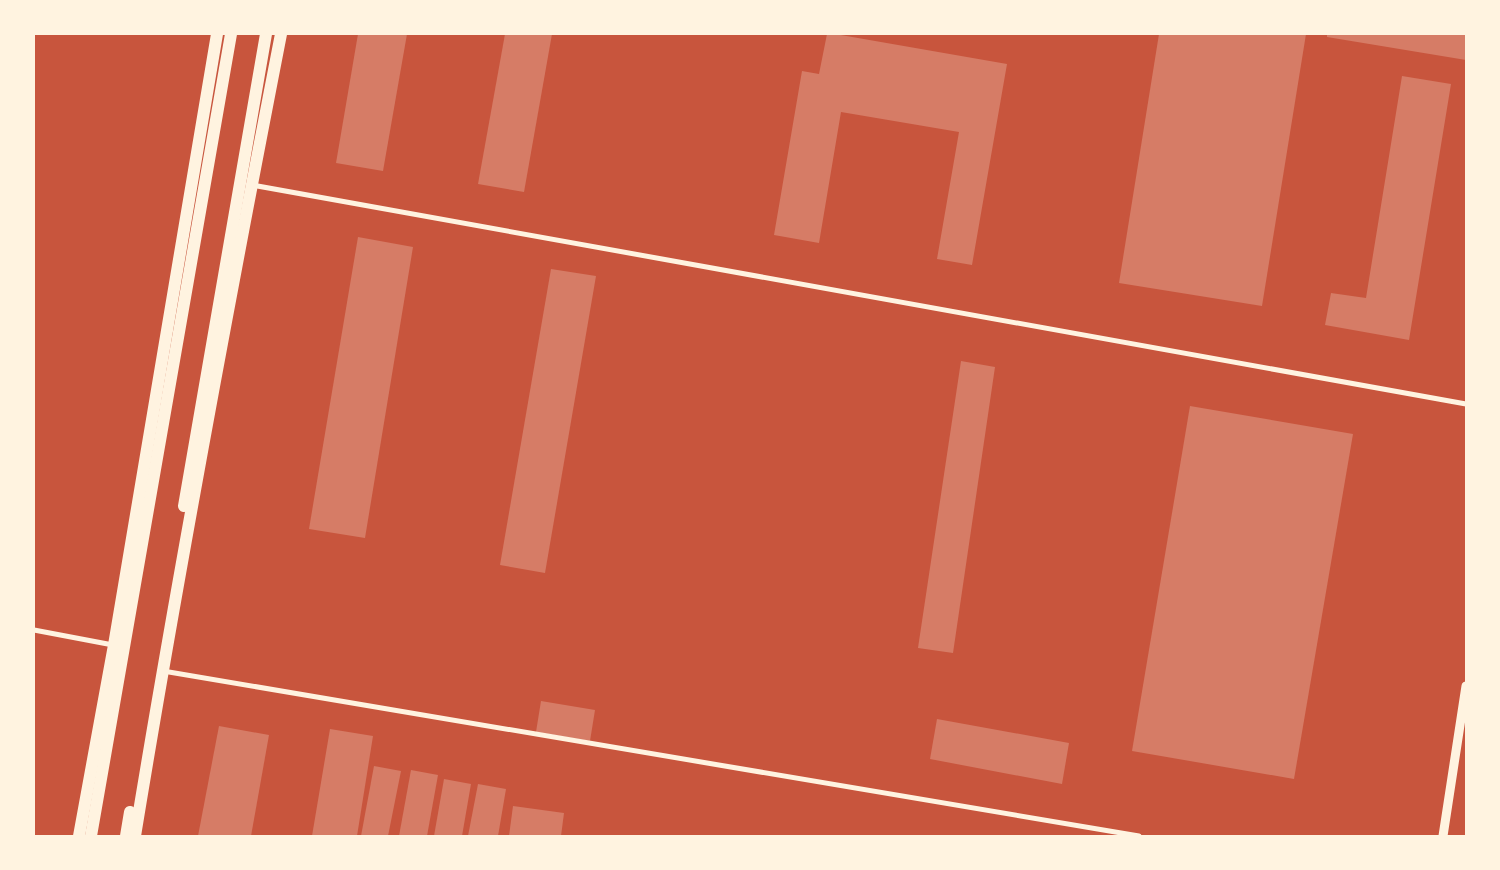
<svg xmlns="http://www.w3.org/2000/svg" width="1500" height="870" font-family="'Varela Round',sans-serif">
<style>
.building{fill:#d67c66}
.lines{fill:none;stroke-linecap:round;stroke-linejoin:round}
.minor{stroke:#fff3e0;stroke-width:5}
.tertiary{stroke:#fff3e0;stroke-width:9}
.primary{stroke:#fff3e0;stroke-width:12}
</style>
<rect width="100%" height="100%" fill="#c8553d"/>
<g class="building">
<path d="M358 34H407L383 171 336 163Z"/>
<path d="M505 34H552L524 192 478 184Z"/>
<path d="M827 34H835L1007 64 972 265 937 259 959 132 841 112 819 243 774 235 802 71 819 74Z"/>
<path d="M1159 34H1306L1262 306 1119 283Z"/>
<path d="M1327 34H1466V60L1327 37Z"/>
<path d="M1402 76 1451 84 1409 340 1325 325 1331 293 1366 298Z"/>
<path d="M358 237 413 247 365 538 309 529Z"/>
<path d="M551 269 596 276 545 573 500 565Z"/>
<path d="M961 361 995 367 953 653 918 648Z"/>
<path d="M1190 406 1353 434 1294 779 1132 751Z"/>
<path d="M541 701 595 710 590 741 536 732Z"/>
<path d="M937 719 1069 743 1062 784 930 759Z"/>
<path d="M219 726 269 735 251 836H198Z"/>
<path d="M330 729 373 736 357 836H312Z"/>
<path d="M374 766 401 771 388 836H361Z"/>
<path d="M411 770 438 775 427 836H399Z"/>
<path d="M444 779 471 784 462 836H434Z"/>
<path d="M478 784 506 789 498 836H468Z"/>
<path d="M513 806 564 813 561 836H509Z"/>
</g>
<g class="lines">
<g class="minor">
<path d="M252 185 1466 404"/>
<path d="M34 630 113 645"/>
<path d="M163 671 1139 836"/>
</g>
<path class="tertiary" d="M1443 836 1466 686"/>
<g class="primary">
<path d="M184 506 266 34"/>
<path d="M79 836 114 645 217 34"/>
<path d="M91 836 231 34"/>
<path d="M126 836 130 812"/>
<path d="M135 836C179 568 229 301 281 34"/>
</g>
</g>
<rect width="1500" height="870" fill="none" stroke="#fff3e0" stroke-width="70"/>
</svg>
